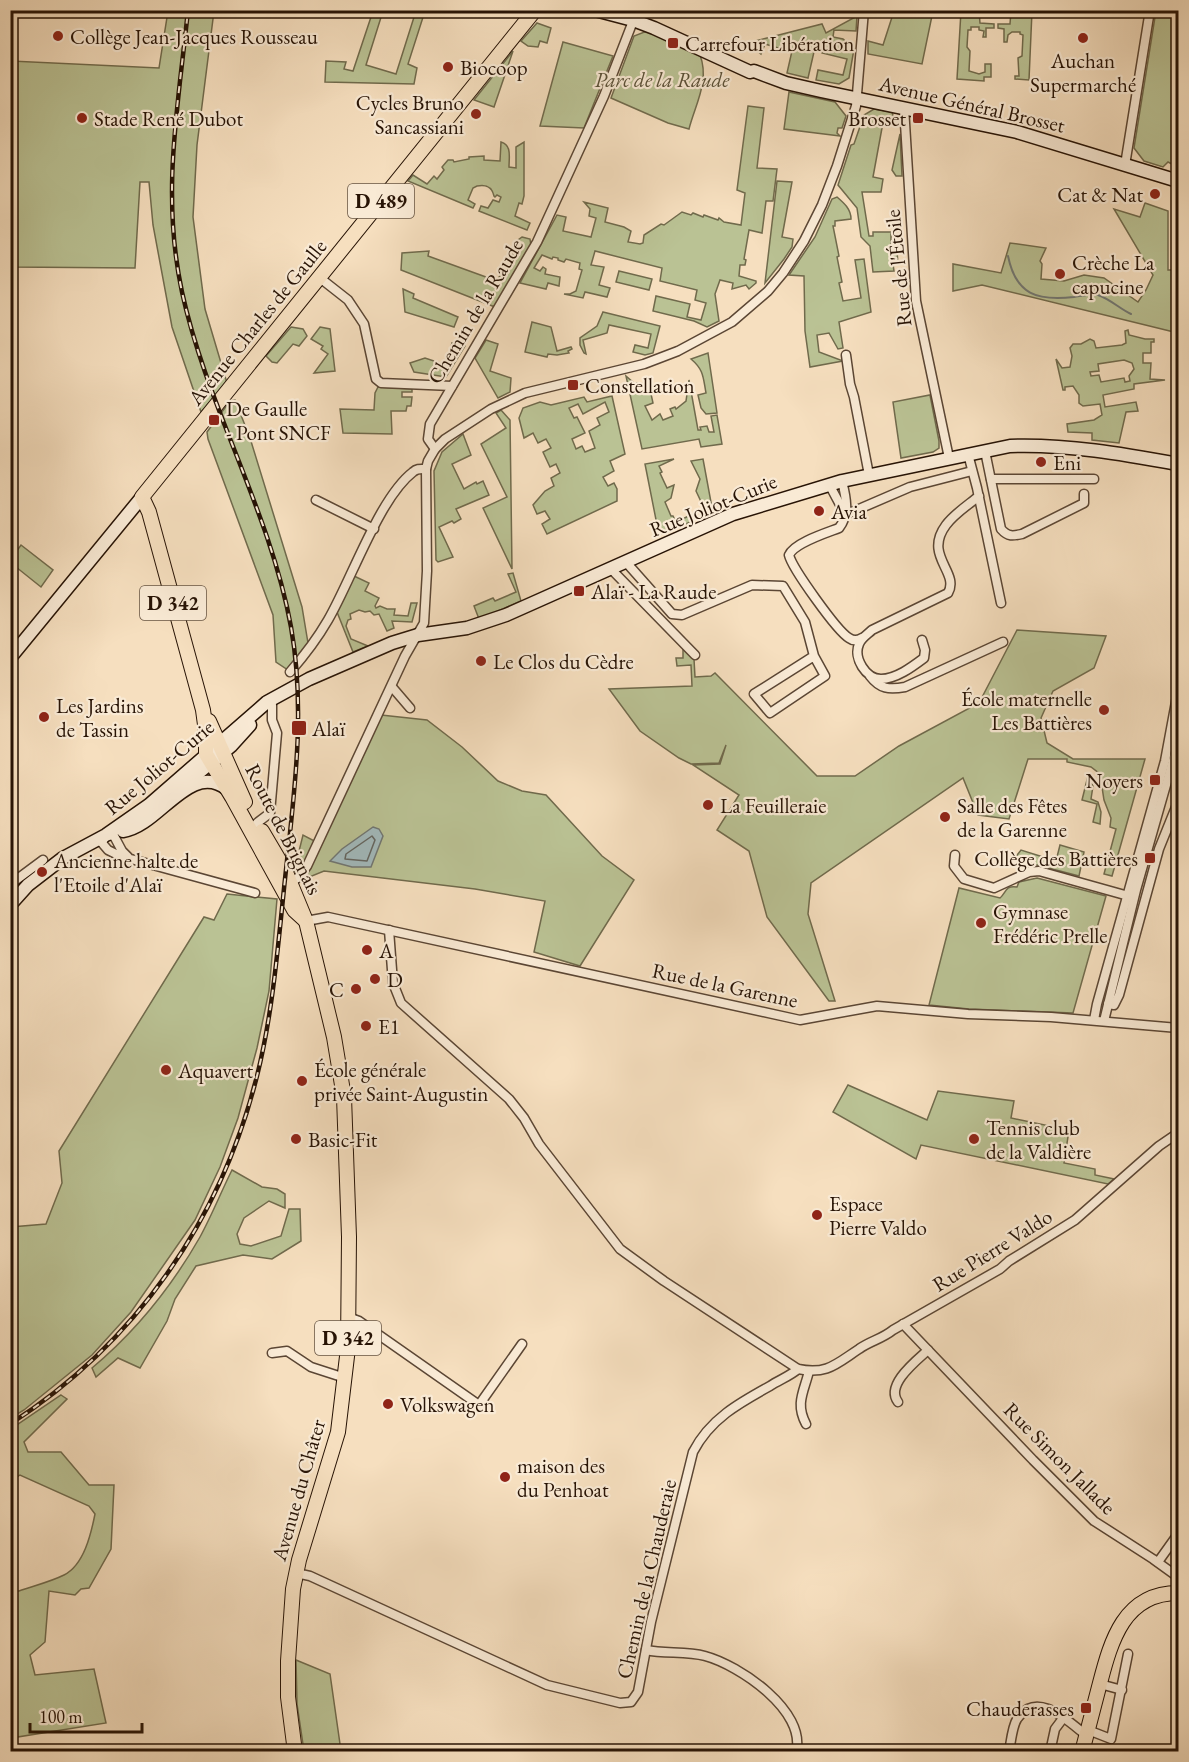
<svg xmlns="http://www.w3.org/2000/svg" width="1189" height="1762" font-family="'EB Garamond',serif">
<style>
.green{fill:#bac294;stroke:#706a4c;stroke-width:1.5;fill-rule:evenodd}
.water{fill:#a2babd;stroke:#717773;stroke-width:1.5}
.lines{fill:none;stroke-linecap:round;stroke-linejoin:round}
.shore{stroke:#646661;stroke-width:1.5}
.stream{stroke:#717773;stroke-width:2}
.street-casing{stroke:#5b4634;stroke-width:11}
.secondary-casing{stroke:#271305;stroke-width:15}
.primary-casing{stroke:#271305;stroke-width:16}
.street{stroke:#f9ead5;stroke-width:8}
.secondary{stroke:#f9ead5;stroke-width:12}
.primary{stroke:#f6dfbf;stroke-width:14}
.rail-casing{stroke:#271305;stroke-width:4.5}
.rail{stroke:#f9ead5;stroke-width:2;stroke-dasharray:7;stroke-linecap:butt}
.poi-dot{fill:#8f2418;stroke:#f9ead5;stroke-width:2}
.labels{text-anchor:middle;dominant-baseline:central;stroke-width:4.5;stroke-linejoin:round;paint-order:stroke}
.shield{fill:#f9ead5;stroke:#665443;stroke-width:1.5}
.shield-label{font-size:20px;font-weight:bold;fill:#271305}
.poi-label{font-size:21px;fill:#271305;stroke:#f9ead5;text-anchor:start}
.park-label{font-size:21px;font-style:italic;fill:#5a5037;stroke:#f9ead5}
.street-label{font-size:21px;fill:#271305;stroke:#f9ead5}
</style>
<rect width="100%" height="100%" fill="#f6dfbf"/>
<filter id="stains"><feTurbulence type="fractalNoise" baseFrequency=".00333" numOctaves="4"/><feColorMatrix values="0 0 0 0 .2 0 0 0 0 .09 0 0 0 0 .02 0 0 0 .5 -.17"/></filter>
<radialGradient id="worn" r=".72"><stop offset=".6" stop-color="#630" stop-opacity="0"/><stop offset="1" stop-color="#630" stop-opacity=".3"/></radialGradient>
<g class="green">
<path d="M168 11H214L197 145 193 217 205 309 227 383 201 412 172 327 153 225 149 182H140L135 268 11 267V61L159 68Z"/>
<path d="M373 11H383L366 65 396 74 415 14 405 11H425L408 64 417 68 414 84 325 82 326 61 346 62 344 69 353 71Z"/>
<path d="M894 11H933L922 64 868 54V41L883 45Z"/>
<path d="M961 11H979L980 23 994 24V28H986V37H983L984 31 979 30V27H971V30H968L967 47 970 51 969 71 979 74 985 72V64H991V77H984V81L957 79Z"/>
<path d="M1011 11H1032L1029 80 1015 79V76H1019L1018 58 1022 56 1023 35 1020 34V32H1012L1008 35 1007 42H1004V29L998 28V24H1010Z"/>
<path d="M1156 11H1178V162L1174 165 1168 162 1163 167 1144 161 1134 148Z"/>
<path d="M857 16 856 31 834 30 833 37 843 39 854 49 849 78 839 84 816 80 818 70 843 75 847 59 822 53 823 44 816 43 808 78 787 73 792 51H788L765 44 761 54 747 43 822 24 826 33Z"/>
<path d="M537 23 551 28 547 43 540 41 538 47 528 46 521 41Z"/>
<path d="M647 31 700 55C710 81 695 105 689 129L668 123 611 98 634 36Z"/>
<path d="M563 42 613 56 584 128 540 126Z"/>
<path d="M513 51 494 107 474 100Z"/>
<path d="M789 92 835 102 846 116 842 128H838L837 133 840 136 784 129Z"/>
<path d="M748 106 764 108 757 168 777 169 773 201H766L762 233 749 230 744 259 746 260 745 265H740L739 276 756 281V283L749 289 746 285 732 289 733 283 720 280 715 294 719 321 707 327 694 321 653 311 656 296 690 304 687 317 701 320 706 303 695 300 697 290 660 281 662 268 595 251 591 265 604 267 599 285 610 288 607 297 585 292 583 298 564 294H570L576 291 582 270 579 269 580 263 566 259 564 262 558 260V258L553 257 552 259 542 255 534 268 540 271 543 267 546 269 545 274 560 277 559 286 548 283 546 289 520 283 557 215 566 217 563 231 591 237 596 218 589 216 590 209 584 202 608 208 605 222 624 227 631 231 628 242 640 244 643 243 644 235 661 224 664 225 682 212 691 215 693 213 703 217 704 215 718 220 719 218 724 222 741 225 745 193 737 190Z"/>
<path d="M874 109 892 112 894 119 884 117 873 177 883 179 881 192H862L869 236H873V232H891V251H897L898 264H893L894 271 873 272 870 246 861 237 857 208 838 185 851 145 854 144 864 115Z"/>
<path d="M900 134 902 176H896L892 170Z"/>
<path d="M501 142C512 145 509 157 509 167L516 168V147L524 142V196L522 204 519 203 515 216 530 223 527 230 479 211 481 206 488 208 493 200 499 202 501 197 497 195 495 197 494 196C492 187 486 184 477 186L473 188 468 200 475 204 473 208 408 181 413 175 427 184 434 176 437 179 444 170 442 167 448 160H453L454 162 469 159V157L484 156V160L500 161Z"/>
<path d="M777 181 792 182 782 237 793 239 792 247 784 259 765 283Z"/>
<path d="M837 197C844 203 851 209 851 219L835 221V226H833L839 256 837 257 842 282 839 283 843 301 861 298 855 260 864 259 871 312 839 322 843 348 838 349 829 333 817 335 819 352 843 361 810 367 805 331 804 276 789 275 815 237 832 199Z"/>
<path d="M1145 203 1168 211V270H1178V333L982 285 953 291V264L1001 273 1010 243 1046 248 1040 261 1042 264 1041 279 1064 281 1084 275 1104 278 1138 302 1146 290 1153 275 1114 209 1140 217Z"/>
<path d="M522 237 530 239 531 246 495 307 401 270 402 253 429 251 428 256 497 281 509 258 511 259 518 240Z"/>
<path d="M619 271 652 279 649 290 616 282Z"/>
<path d="M403 289 414 294 413 298 458 317 454 327 405 312Z"/>
<path d="M603 312 660 326 653 353 645 355 633 352 635 345 648 348 651 334 609 325 607 333 583 340 586 354 584 353 580 345V338L597 326Z"/>
<path d="M532 322 551 327 557 351 571 347 572 349 568 351 569 353 557 355 548 354 547 357 525 352Z"/>
<path d="M291 327 303 329 307 336 299 346 293 344 277 363 272 362 266 356Z"/>
<path d="M320 327 330 329 335 371 314 373 328 354 321 349 323 346 311 339Z"/>
<path d="M1128 330 1129 335 1145 339H1154V342H1151V353H1143V363H1151L1150 379 1165 380 1134 384V389L1103 395 1105 407 1136 402 1138 411 1126 412 1119 443 1092 440V433L1068 432 1067 424 1094 420 1102 415 1100 404 1083 406 1079 403V395L1073 386 1065 387V390H1063L1056 359 1062 368 1070 367 1072 356 1070 348 1073 344H1081L1090 339 1094 341 1096 348 1122 345 1126 343 1125 331ZM1124 360 1132 363 1134 369 1129 376 1130 381 1125 382 1124 378 1101 382 1099 375 1091 376 1090 372 1099 371 1098 364Z"/>
<path d="M486 340 498 344 490 371 511 378 510 392 498 398 475 358Z"/>
<path d="M452 343 465 346 446 377 414 372 410 363 425 358 446 365Z"/>
<path d="M708 353 717 413 706 414 701 408 698 395 706 393C703 377 704 370 691 359Z"/>
<path d="M626 376 634 383 647 384 648 389 660 386 661 389 651 394 653 403 645 406 652 420 660 414 663 420 673 416 670 409 675 407 676 409 686 401 689 380 698 430H701L700 427 707 426 709 432H714L711 416 717 415 722 444 701 447 699 439 642 449Z"/>
<path d="M378 387 412 389V392H402V397H412L411 406H407L406 411H391L392 434 343 433 340 409 374 410 375 393Z"/>
<path d="M930 395 939 441V448L933 452 901 458 893 402Z"/>
<path d="M612 396 625 454 610 461 614 471 603 477 608 486 614 483 617 489V501L547 534 542 524 550 519 545 511 537 514 533 505 545 491 554 486 551 478 560 473 556 464 550 467 543 452 551 448 546 439 538 443 533 433 524 438 519 418 523 408 540 402 551 405 584 397 587 402ZM605 402 609 412 597 418 600 425 589 431 595 448 585 452 582 446 576 449 572 439 585 433 577 417 574 418 569 408 578 404 583 414Z"/>
<path d="M235 400 250 438 302 607 308 643 288 670 276 662 273 615 208 439 207 432 230 401Z"/>
<path d="M501 410 510 420 512 569 483 508 507 497 481 444 506 428 496 413Z"/>
<path d="M463 434 471 455 452 464 464 489 476 482 477 484 483 481 489 495 456 509 461 519 454 523 452 521 439 527 453 557 438 562 436 560 434 471 442 452Z"/>
<path d="M674 459 659 466 662 472 660 473 667 488 674 485 671 498 665 502 671 516H673L676 522 691 515 694 518 693 521 659 535 645 464Z"/>
<path d="M703 459 713 513 708 515 702 512 705 510 696 491 700 479 691 461Z"/>
<path d="M21 545 53 570 41 587 11 563V559Z"/>
<path d="M513 573 521 601 479 619 474 606 493 598 495 601 516 592 508 574Z"/>
<path d="M354 576 369 583 365 591 379 598 375 606 376 608 380 606 387 609H395L394 615 408 616 411 603H417L412 622 392 621 394 628 387 631 379 614 374 615 370 611 365 612 359 610 350 614 351 619 348 620 346 626 351 639 368 646 353 652 337 612Z"/>
<path d="M1017 630 1106 636 1094 668 1053 691 1041 718 1047 743 1073 759H1145L1112 876 1104 874 1116 829 1110 827 1111 818 1104 800 1100 774 1091 767 1067 762V759H1028L1009 819 978 815 963 778 811 883 808 914 835 1001H829L767 917 749 851 717 830 739 795 693 765 720 764 726 745 719 763 691 764 679 758 640 731 609 689 692 686 691 665 677 666 676 658H683V649L694 659 695 677 711 676 715 673 817 776H855L899 746 979 703Z"/>
<path d="M381 715 427 720 462 747 498 781 522 791 546 795 602 856 634 880 580 966 534 952 545 901 475 889 324 871 307 878 294 871 303 835 320 844Z"/>
<path d="M1088 776 1093 786 1091 799 1098 802 1101 812 1100 824 1093 822 1097 804 1082 800Z"/>
<path d="M1060 845 1084 852 1079 876 1014 859 1021 850 1056 861Z"/>
<path d="M1037 878 1106 896 1073 1013 969 1009 929 1005 959 888 1000 898C1006 893 1005 885 1017 887L1019 882Z"/>
<path d="M227 894 277 899 269 991 257 1048 238 1118 220 1167 195 1220 131 1312 92 1355 24 1410 11 1418V1227L46 1224 62 1183 59 1151 204 917 214 920Z"/>
<path d="M848 1085 927 1120 938 1091 1014 1101 1011 1118 1069 1130 1064 1163 1095 1169V1175L1114 1179 1108 1184 921 1145 916 1159 833 1112Z"/>
<path d="M232 1170 262 1187 277 1189 285 1194V1208L269 1201 244 1218 237 1234 240 1244 251 1246 281 1236 289 1209H300L301 1241 272 1259 243 1255 196 1266 175 1299 167 1321 140 1368 118 1358 96 1377 92 1368C135 1332 172 1286 200 1237 212 1215 221 1192 232 1170Z"/>
<path d="M61 1395 67 1399 24 1442 28 1452H61L89 1485H114L111 1549 89 1588 81 1589 75 1595 49 1591 45 1642 30 1655 35 1675 94 1669 106 1723 11 1738V1591H19C33 1586 50 1582 64 1575 84 1565 91 1534 95 1514L89 1506 20 1475 11 1481V1429Z"/>
<path d="M296 1660 330 1674 341 1751H304L297 1704Z"/>
</g>
<path class="water" d="M373 827 379 829 383 836 371 867H352L330 861 342 849Z"/>
<g class="lines">
<path class="shore" d="M372 836 375 840 367 861 345 859 346 854Z"/>
<path class="stream" d="M1008 256C1016 295 1037 301 1074 297 1081 296 1092 293 1098 295 1110 299 1120 309 1131 314"/>
<g class="street-casing">
<g id="street">
<path d="M904 107 916 301 949 458"/>
<path d="M1125 165 1150 10"/>
<path d="M320 278 348 300 364 324 376 379 381 383 452 386"/>
<path d="M846 355 850 384 854 397 869 475"/>
<path d="M435 449 428 439 430 424 537 242 604 96 635 16"/>
<path d="M985 451 1001 529C1008 537 1013 536 1022 534L1084 503V494"/>
<path d="M968 454 977 488 1001 603"/>
<path d="M991 479H1094"/>
<path d="M842 481C846 497 850 514 839 528 826 533 794 543 789 555 792 568 837 631 849 638 853 641 857 641 862 638"/>
<path d="M829 484 845 514"/>
<path d="M316 500 374 529"/>
<path d="M845 515 910 487 972 471"/>
<path d="M625 561 672 614 682 615 752 585 783 586 805 622 814 656 825 676 770 713 754 694 814 656"/>
<path d="M610 568 695 655"/>
<path d="M922 640 925 650 924 658C912 667 896 679 881 679 866 679 853 658 859 644 861 638 868 634 872 630L948 593C960 572 923 556 946 525 954 514 968 505 979 496"/>
<path d="M290 672C304 656 317 639 328 620 351 581 379 498 413 472 417 468 421 469 426 469"/>
<path d="M870 676C880 689 889 690 905 687L1003 642"/>
<path d="M392 687 410 708"/>
<path d="M257 823 270 813 277 733 272 720V705"/>
<path d="M955 855 954 866 964 879 994 888 1029 872 1039 871 1132 897"/>
<path d="M128 857 122 851 114 836 106 835 102 843 108 850 120 856 255 893"/>
<path d="M291 882 299 877 307 866 405 656 424 623 427 571 426 469 428 461 435 449 445 439 491 409 525 393 644 364 678 351 732 322 768 291 783 273 804 241 822 205 837 166 856 106 864 10"/>
<path d="M12 887V883L43 860"/>
<path d="M306 921 328 917 800 1020 877 1006 968 1014 1051 1017 1178 1028"/>
<path d="M389 930 393 983 401 1003 509 1099 524 1118 539 1144 620 1249 664 1281 798 1369C827 1375 836 1364 859 1349 870 1341 882 1339 893 1330L1000 1269 1009 1261 1075 1220 1159 1146 1178 1133"/>
<path d="M1108 1004 1114 1005 1119 995 1159 849 1178 802"/>
<path d="M1094 1020 1097 1004 1165 761 1178 691"/>
<path d="M1104 1021 1136 890 1178 743"/>
<path d="M348 1317 359 1321 479 1405 522 1344"/>
<path d="M903 1324 1033 1460 1094 1521 1153 1559 1178 1577"/>
<path d="M272 1353 287 1351 311 1367 345 1378"/>
<path d="M898 1402C885 1385 916 1361 928 1350"/>
<path d="M806 1424C795 1403 804 1392 809 1371"/>
<path d="M1158 1562 1178 1534"/>
<path d="M296 1573 310 1576 547 1685 620 1703 631 1702 638 1692 651 1622 693 1452C710 1419 739 1403 770 1386 779 1380 790 1376 798 1369"/>
<path d="M646 1650C665 1654 686 1651 705 1656 739 1665 807 1711 796 1752"/>
<path d="M1100 1684 1122 1690"/>
<path d="M1088 1730 1111 1739 1128 1654"/>
<path d="M1009 1752C1011 1742 1012 1727 1017 1719 1036 1691 1065 1718 1082 1732L1087 1734"/>
<path d="M1050 1752 1055 1729 1064 1717"/>
</g>
</g>
<g class="secondary-casing">
<g id="secondary">
<path d="M595 10 633 20 654 28 750 72 754 71 786 83 821 91 1017 132 1178 181"/>
<path d="M10 658 142 497"/>
<path d="M178 790 231 746 250 725"/>
<path d="M123 831C159 826 190 760 227 789"/>
<path d="M10 905 28 885 63 858 106 835 149 805 267 702 309 679 392 643 418 635 467 628 506 615 733 514 842 481 1010 446C1067 444 1123 454 1178 464"/>
</g>
</g>
<g class="primary-casing">
<g id="primary">
<path d="M209 721 245 802"/>
<path d="M262 831 285 870 306 921 334 1037 344 1097 349 1237 348 1348 338 1432 299 1560 293 1589 288 1661V1697L295 1752"/>
<path d="M306 921 294 910 232 797 206 754V732L203 710 149 512 142 497 535 10"/>
<path d="M1082 1752C1088 1729 1094 1706 1100 1683 1111 1641 1124 1593 1178 1593"/>
</g>
</g>
<use href="#street" class="street"/>
<use href="#secondary" class="secondary"/>
<use href="#primary" class="primary"/>
<g class="rail-casing">
<path id="rail" d="M10 1424C135 1344 221 1220 257 1076 273 1012 278 945 285 879 294 795 306 711 291 627 270 511 207 407 182 292 161 194 178 108 188 10"/>
</g>
<use href="#rail" class="rail"/>
</g>
<g class="poi-dot">
<circle cx="58" cy="36" r="6"/>
<circle cx="1083" cy="38" r="6"/>
<rect x="667" y="37" width="12" height="12" rx="3"/>
<circle cx="448" cy="67" r="6"/>
<circle cx="476" cy="114" r="6"/>
<circle cx="82" cy="118" r="6"/>
<rect x="912" y="112" width="12" height="12" rx="3"/>
<circle cx="1155" cy="194" r="6"/>
<circle cx="1060" cy="274" r="6"/>
<rect x="567" y="379" width="12" height="12" rx="3"/>
<rect x="208" y="414" width="12" height="12" rx="3"/>
<circle cx="1041" cy="462" r="6"/>
<circle cx="819" cy="511" r="6"/>
<rect x="573" y="585" width="12" height="12" rx="3"/>
<circle cx="481" cy="661" r="6"/>
<circle cx="1104" cy="710" r="6"/>
<circle cx="44" cy="717" r="6"/>
<rect x="291" y="720" width="16" height="16" rx="3"/>
<rect x="1149" y="774" width="12" height="12" rx="3"/>
<circle cx="708" cy="805" r="6"/>
<circle cx="945" cy="817" r="6"/>
<rect x="1144" y="852" width="12" height="12" rx="3"/>
<circle cx="42" cy="872" r="6"/>
<circle cx="981" cy="923" r="6"/>
<circle cx="367" cy="950" r="6"/>
<circle cx="375" cy="979" r="6"/>
<circle cx="356" cy="989" r="6"/>
<circle cx="366" cy="1026" r="6"/>
<circle cx="166" cy="1070" r="6"/>
<circle cx="302" cy="1081" r="6"/>
<circle cx="296" cy="1139" r="6"/>
<circle cx="974" cy="1139" r="6"/>
<circle cx="817" cy="1215" r="6"/>
<circle cx="388" cy="1404" r="6"/>
<circle cx="505" cy="1477" r="6"/>
<rect x="1080" y="1702" width="12" height="12" rx="3"/>
</g>
<g class="labels">
<g class="shield">
<rect x="348" y="184" width="66" height="34" rx="4.5"/>
<rect x="140" y="586" width="66" height="34" rx="4.5"/>
<rect x="315" y="1321" width="66" height="34" rx="4.5"/>
</g>
<g class="shield-label">
<text x="381" y="201">D 489</text>
<text x="173" y="603">D 342</text>
<text x="348" y="1338">D 342</text>
</g>
<g class="poi-label">
<text x="70" y="36">Collège Jean-Jacques Rousseau</text>
<text x="685" y="43">Carrefour Libération</text>
<text x="1083" y="60" text-anchor="middle">Auchan<tspan x="1083" dy="24">Supermarché</tspan></text>
<text x="460" y="67">Biocoop</text>
<text x="464" y="102" text-anchor="end">Cycles Bruno<tspan x="464" dy="24">Sancassiani</tspan></text>
<text x="94" y="118">Stade René Dubot</text>
<text x="906" y="118" text-anchor="end">Brosset</text>
<text x="1143" y="194" text-anchor="end">Cat &amp; Nat</text>
<text x="1072" y="262">Crèche La<tspan x="1072" dy="24">capucine</tspan></text>
<text x="585" y="385">Constellation</text>
<text x="226" y="408">De Gaulle<tspan x="226" dy="24">- Pont SNCF</tspan></text>
<text x="1053" y="462">Eni</text>
<text x="831" y="511">Avia</text>
<text x="591" y="591">Alaï - La Raude</text>
<text x="493" y="661">Le Clos du Cèdre</text>
<text x="1092" y="698" text-anchor="end">École maternelle<tspan x="1092" dy="24">Les Battières</tspan></text>
<text x="56" y="705">Les Jardins<tspan x="56" dy="24">de Tassin</tspan></text>
<text x="312" y="728">Alaï</text>
<text x="1143" y="780" text-anchor="end">Noyers</text>
<text x="720" y="805">La Feuilleraie</text>
<text x="957" y="805">Salle des Fêtes<tspan x="957" dy="24">de la Garenne</tspan></text>
<text x="1138" y="858" text-anchor="end">Collège des Battières</text>
<text x="54" y="860">Ancienne halte de<tspan x="54" dy="24">l'Etoile d'Alaï</tspan></text>
<text x="993" y="911">Gymnase<tspan x="993" dy="24">Frédéric Prelle</tspan></text>
<text x="379" y="950">A</text>
<text x="387" y="979">D</text>
<text x="344" y="989" text-anchor="end">C</text>
<text x="378" y="1026">E1</text>
<text x="314" y="1069">École générale<tspan x="314" dy="24">privée Saint-Augustin</tspan></text>
<text x="178" y="1070">Aquavert</text>
<text x="986" y="1127">Tennis club<tspan x="986" dy="24">de la Valdière</tspan></text>
<text x="308" y="1139">Basic-Fit</text>
<text x="829" y="1203">Espace<tspan x="829" dy="24">Pierre Valdo</tspan></text>
<text x="400" y="1404">Volkswagen</text>
<text x="517" y="1465">maison des<tspan x="517" dy="24">du Penhoat</tspan></text>
<text x="1074" y="1708" text-anchor="end">Chauderasses</text>
</g>
<g class="park-label">
<text x="662" y="79">Parc de la Raude</text>
</g>
<g class="street-label">
<text transform="translate(972 104) rotate(13)">Avenue Général Brosset</text>
<text transform="translate(898 268) rotate(-96)">Rue de l'Étoile</text>
<text transform="translate(475 311) rotate(-59)">Chemin de la Raude</text>
<text transform="translate(257 322) rotate(-51)">Avenue Charles de Gaulle</text>
<text transform="translate(713 505) rotate(-22)">Rue Joliot-Curie</text>
<text transform="translate(159 767) rotate(-40)">Rue Joliot-Curie</text>
<text transform="translate(284 829) rotate(63)">Route de Brignais</text>
<text transform="translate(725 985) rotate(12)">Rue de la Garenne</text>
<text transform="translate(992 1250) rotate(-32)">Rue Pierre Valdo</text>
<text transform="translate(1060 1458) rotate(45)">Rue Simon Jallade</text>
<text transform="translate(298 1490) rotate(-74)">Avenue du Châter</text>
<text transform="translate(646 1579) rotate(-77)">Chemin de la Chauderaie</text>
</g>
</g>
<rect width="1189" height="1762" fill="none" stroke="#f6dfbf" stroke-width="36"/>
<rect x="12" y="12" width="1165" height="1738" fill="none" stroke="#271305" stroke-width="3"/>
<rect x="18" y="18" width="1153" height="1726" fill="none" stroke="#271305" stroke-width="1.5"/>
<path d="M30 1723v9h112v-9" fill="none" stroke="#271305" stroke-width="3"/>
<text x="39" y="1723" font-size="18" fill="#271305" stroke="#f9ead5" stroke-width="4.5" paint-order="stroke">100 m</text>
<rect width="100%" height="100%" filter="url(#stains)"/>
<rect width="100%" height="100%" fill="url(#worn)"/>
</svg>
